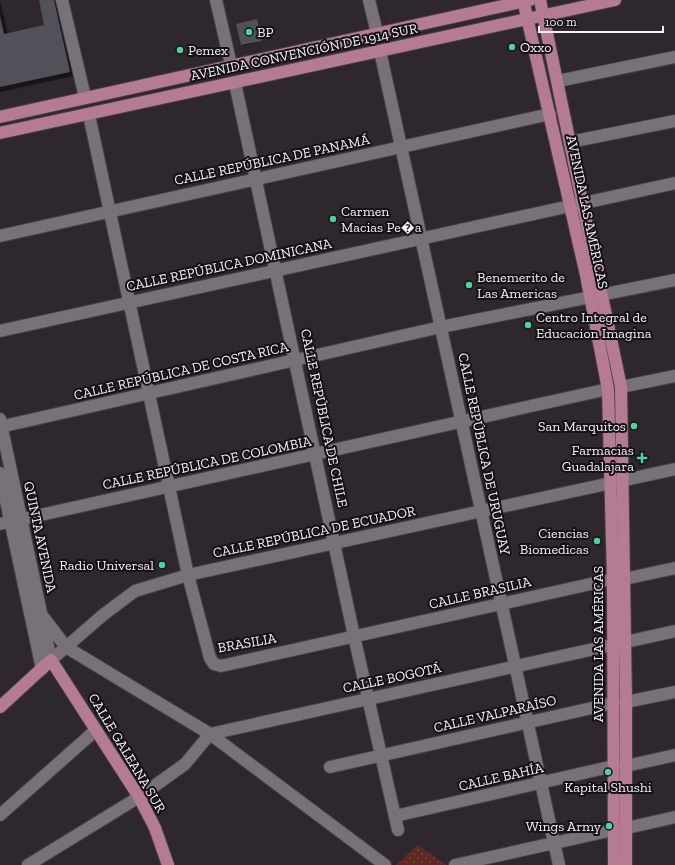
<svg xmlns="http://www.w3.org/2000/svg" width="675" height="865" font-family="'Zilla Slab',serif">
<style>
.park{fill:url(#park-dots)}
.shadow{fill:#0007}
.building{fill:#52515a}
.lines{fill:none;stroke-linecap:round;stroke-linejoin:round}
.minor-casing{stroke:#474247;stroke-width:14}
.major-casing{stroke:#474247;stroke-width:14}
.minor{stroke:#797179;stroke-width:12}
.major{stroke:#b57b93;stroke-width:12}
.poi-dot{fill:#49d49c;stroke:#141114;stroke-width:1.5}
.labels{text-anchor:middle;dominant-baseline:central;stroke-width:4;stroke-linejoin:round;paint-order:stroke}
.poi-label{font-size:14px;fill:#f5f1f5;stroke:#141114;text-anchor:start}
.street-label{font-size:14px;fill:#f5f1f5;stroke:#141114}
</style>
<defs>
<pattern id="park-dots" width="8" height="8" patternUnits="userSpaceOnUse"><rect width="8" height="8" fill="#5f2922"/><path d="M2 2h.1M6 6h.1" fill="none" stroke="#774843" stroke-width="1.8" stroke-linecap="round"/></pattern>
</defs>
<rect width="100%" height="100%" fill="#2e272e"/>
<path class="park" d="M417 845 447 865H396Z"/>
<g class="shadow">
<path d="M0 0 8 34 45 26 40 0H57L74 76 0 92Z"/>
<path d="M257 21 262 41 243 46 237 25Z"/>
</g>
<g class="building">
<path d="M39 0H54L70 72 0 87V16L4 34 44 25Z"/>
<path d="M257 19 262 41 241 45 236 24Z"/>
</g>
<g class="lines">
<g class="minor-casing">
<g id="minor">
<path d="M62 0 85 97"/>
<path d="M216 0 231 65"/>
<path d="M369 0 377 33"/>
<path d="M380 51 559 865"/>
<path d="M558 81 675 57"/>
<path d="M235 83 354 636 398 830"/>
<path d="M89 115 188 575 210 658 214 664 221 666 613 579"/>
<path d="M570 142 675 121"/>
<path d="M0 236 550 114"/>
<path d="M0 331 675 183"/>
<path d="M621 387 675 376"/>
<path d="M0 419 51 660 103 615 135 591 188 575 675 469"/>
<path d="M0 427 441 327 675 280"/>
<path d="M0 473 42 669"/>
<path d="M0 524 608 389"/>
<path d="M624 579 675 568"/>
<path d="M44 618 66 647 210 734 385 865"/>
<path d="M626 702 675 692"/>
<path d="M626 766 675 755"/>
<path d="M330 767 614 703"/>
<path d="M0 815 96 730"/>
<path d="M395 816 614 766"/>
<path d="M627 828 675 817"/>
<path d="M28 865 139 797 185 764 210 734 675 631"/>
<path d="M455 865 613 830"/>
</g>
</g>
<g class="major-casing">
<g id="major">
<path d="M523 0 586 275 608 389 613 579 614 865"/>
<path d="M540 0 621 387 626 702V865"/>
<path d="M0 117 530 0"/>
<path d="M0 133 615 0"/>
<path d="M0 707 51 660 139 797 155 828 168 865"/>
</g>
</g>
<use href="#minor" class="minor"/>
<use href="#major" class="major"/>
</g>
<g class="poi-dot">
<circle cx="249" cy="32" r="4"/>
<circle cx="512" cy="47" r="4"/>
<circle cx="180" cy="50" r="4"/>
<circle cx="333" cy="219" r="4"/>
<circle cx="469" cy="285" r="4"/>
<circle cx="528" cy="325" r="4"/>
<circle cx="634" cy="426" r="4"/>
<path d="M640 452h4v4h4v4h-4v4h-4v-4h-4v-4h4z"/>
<circle cx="597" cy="541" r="4"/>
<circle cx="162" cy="565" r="4"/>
<circle cx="608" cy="772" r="4"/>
<circle cx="609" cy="826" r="4"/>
</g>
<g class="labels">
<g class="poi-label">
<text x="257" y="32">BP</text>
<text x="520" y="47">Oxxo</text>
<text x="188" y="50">Pemex</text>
<text x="341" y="211">Carmen<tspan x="341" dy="16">Macias Pe�a</tspan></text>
<text x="477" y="277">Benemerito de<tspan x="477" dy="16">Las Americas</tspan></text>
<text x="536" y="317">Centro Integral de<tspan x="536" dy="16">Educacion Imagina</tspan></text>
<text x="626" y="426" text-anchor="end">San Marquitos</text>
<text x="634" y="450" text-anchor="end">Farmacias<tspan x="634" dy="16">Guadalajara</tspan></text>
<text x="589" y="533" text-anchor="end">Ciencias<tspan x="589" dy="16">Biomedicas</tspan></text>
<text x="154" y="565" text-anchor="end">Radio Universal</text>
<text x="608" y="787" text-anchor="middle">Kapital Shushi</text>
<text x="601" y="826" text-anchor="end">Wings Army</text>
</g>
<g class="street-label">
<text transform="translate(304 52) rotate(-12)">AVENIDA CONVENCIÓN DE 1914 SUR</text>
<text transform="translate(272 160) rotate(-12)">CALLE REPÚBLICA DE PANAMÁ</text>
<text transform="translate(587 212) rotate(78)">AVENIDA LAS AMÉRICAS</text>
<text transform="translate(229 265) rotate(-12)">CALLE REPÚBLICA DOMINICANA</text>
<text transform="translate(181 371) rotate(-13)">CALLE REPÚBLICA DE COSTA RICA</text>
<text transform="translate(324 418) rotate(78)">CALLE REPÚBLICA DE CHILE</text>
<text transform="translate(484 454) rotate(78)">CALLE REPÚBLICA DE URUGUAY</text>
<text transform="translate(207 463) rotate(-12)">CALLE REPÚBLICA DE COLOMBIA</text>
<text transform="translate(314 532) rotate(-12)">CALLE REPÚBLICA DE ECUADOR</text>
<text transform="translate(40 537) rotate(78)">QUINTA AVENIDA</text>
<text transform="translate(480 593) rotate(-13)">CALLE BRASILIA</text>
<text transform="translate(247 643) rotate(-10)">BRASILIA</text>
<text transform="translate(598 644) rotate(-90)">AVENIDA LAS AMÉRICAS</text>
<text transform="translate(392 678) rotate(-12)">CALLE BOGOTÁ</text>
<text transform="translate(495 714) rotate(-13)">CALLE VALPARAÍSO</text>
<text transform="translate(127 753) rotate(59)">CALLE GALEANA SUR</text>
<text transform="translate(501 777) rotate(-13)">CALLE BAHÍA</text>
</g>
</g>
<path d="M539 26v6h124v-6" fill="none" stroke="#f5f1f5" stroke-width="2"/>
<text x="545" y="26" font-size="12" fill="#f5f1f5" stroke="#141114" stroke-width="3" paint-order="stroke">100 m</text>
</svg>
